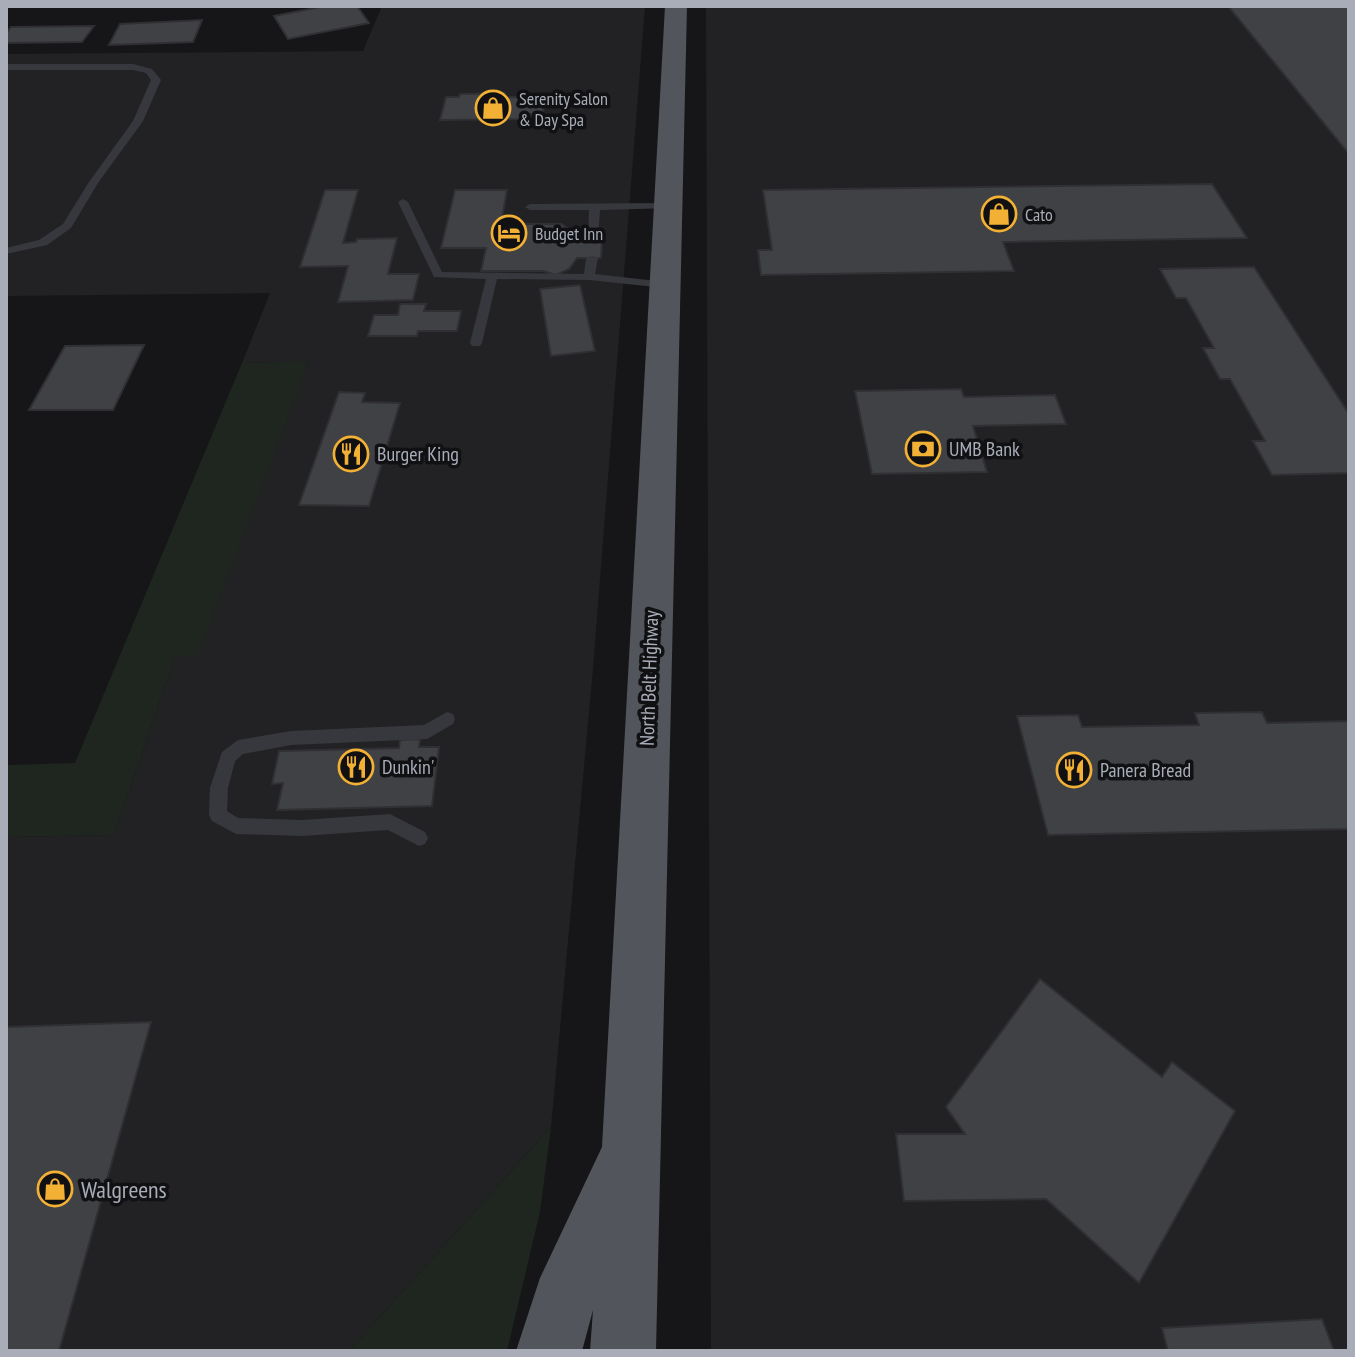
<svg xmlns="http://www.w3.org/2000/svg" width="1355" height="1357" font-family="'PT Sans Narrow',sans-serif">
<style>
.built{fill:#222225}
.green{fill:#1e261f}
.building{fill:#404145;stroke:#303034;stroke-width:2}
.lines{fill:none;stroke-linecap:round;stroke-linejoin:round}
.service{fill:#37383d;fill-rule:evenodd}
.primary{fill:#53555c;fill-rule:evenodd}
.labels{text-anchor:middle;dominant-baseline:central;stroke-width:7;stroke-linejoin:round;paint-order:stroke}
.far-poi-label{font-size:18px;fill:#a8adb8;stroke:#111113;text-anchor:start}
.poi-label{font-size:20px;fill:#a8adb8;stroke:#111113;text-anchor:start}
.street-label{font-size:20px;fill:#a8adb8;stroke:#111113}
.near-poi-label{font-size:24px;fill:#a8adb8;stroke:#111113;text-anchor:start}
</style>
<rect width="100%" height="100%" fill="#161618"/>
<g class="built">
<path d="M382 6H645L593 668 551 1127 349 1351H6V837L114 835 175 657 309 362 242 363 270 293 6 296V54L363 51Z"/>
<path d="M706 6H1349V1351H711Z"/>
</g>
<g class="green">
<path d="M309 361 198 655 175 657 114 835 6 837V765L75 763 242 363Z"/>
<path d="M551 1127 540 1212 507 1351H349Z"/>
</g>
<g class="building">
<path d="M325 6H357L369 23 288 39 274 16Z"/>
<path d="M1228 6H1349V154Z"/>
<path d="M202 20 193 42 109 45 120 24Z"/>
<path d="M94 26 82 42 6 43V33L11 27Z"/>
<path d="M505 93 504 97H530L529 103 544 102 543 114H529L528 119 440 120 446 97H459L460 94Z"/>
<path d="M1212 184 1247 238 1003 242 1014 271 761 275 758 250H772L763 190Z"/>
<path d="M325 190H358L343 243 356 242 357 239 397 238 388 274H419L413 300 338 302 348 266 300 267Z"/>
<path d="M455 190H507L501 224H562L582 241H602L601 258H577L569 269 556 275 543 271H481L486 248H441Z"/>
<path d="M1254 267 1349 414V473L1272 475 1253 441H1265L1230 379H1220L1203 348H1214L1186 298H1176L1160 269Z"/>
<path d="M580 285 595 351 551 356 540 289Z"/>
<path d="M400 304H426L424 311H461L457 331H418L417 336H368L374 315H398Z"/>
<path d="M144 345 113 410H29L65 346Z"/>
<path d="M961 389 964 397 1055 395 1066 424 973 426 987 472 872 474 855 391Z"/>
<path d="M339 392 365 393 362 402 400 403 369 506 299 505Z"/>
<path d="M1262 712 1267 723 1349 721V829L1048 835 1017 716 1078 715 1082 727 1199 725 1195 713Z"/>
<path d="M420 739 419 747H439L432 806 277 810 283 783 272 784 279 751 399 748 400 740Z"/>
<path d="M1040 979 1162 1077 1172 1062 1235 1111 1139 1283 1046 1199 904 1201 896 1134H965L946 1107Z"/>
<path d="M151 1022 59 1351H6V1027Z"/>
<path d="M1322 1319 1334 1351H1168L1162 1328Z"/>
</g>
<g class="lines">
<g class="service">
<path d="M6 64H133L152 69 161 80 143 121 98 183 71 228 47 245 6 254V248L39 240 63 224 89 182 133 121 151 80 146 73 133 70H6Z"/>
<path d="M403 199 408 202 442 272 584 274 586 258 592 255 598 258 595 274 665 282 671 285 665 288 589 280 497 279 482 343 480 346H472L470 343 486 279 434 277 398 202Z"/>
<path d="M668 203 673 206 672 208 600 210 598 241 593 244 588 241 589 210H530L525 207 530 204Z"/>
<path d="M447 712 453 714 455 719 453 724 427 739 291 745 243 754 235 761 228 788 227 811 238 818 302 820 390 814 425 832 428 838 425 844 419 846 388 830 302 836 236 834 212 821 209 815 210 788 222 752 238 740 291 731 424 725Z"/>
</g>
<path class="primary" d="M665 6H687L656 1351H590L593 1310 582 1351H516L540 1278 602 1147Z"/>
</g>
<defs>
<g id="shop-ring" transform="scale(1.8)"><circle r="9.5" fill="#111113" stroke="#f2b134" stroke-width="1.5"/><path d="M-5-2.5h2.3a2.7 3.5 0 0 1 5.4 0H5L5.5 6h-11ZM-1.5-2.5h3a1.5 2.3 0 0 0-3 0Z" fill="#f2b134"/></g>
<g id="hotel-ring" transform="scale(1.8)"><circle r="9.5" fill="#111113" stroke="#f2b134" stroke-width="1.5"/><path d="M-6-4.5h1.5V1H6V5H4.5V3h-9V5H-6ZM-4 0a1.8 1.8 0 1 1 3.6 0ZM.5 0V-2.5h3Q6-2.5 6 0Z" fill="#f2b134"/></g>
<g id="bank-ring" transform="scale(1.8)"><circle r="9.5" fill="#111113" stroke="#f2b134" stroke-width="1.5"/><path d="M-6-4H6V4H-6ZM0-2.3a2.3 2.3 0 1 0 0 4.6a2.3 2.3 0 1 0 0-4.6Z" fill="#f2b134"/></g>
<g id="restaurant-ring" transform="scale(1.8)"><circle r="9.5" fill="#111113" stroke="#f2b134" stroke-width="1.5"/><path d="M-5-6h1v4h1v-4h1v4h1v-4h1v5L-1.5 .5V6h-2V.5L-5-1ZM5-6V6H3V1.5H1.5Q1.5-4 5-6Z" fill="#f2b134"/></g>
</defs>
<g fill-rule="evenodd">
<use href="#shop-ring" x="493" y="108"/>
<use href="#shop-ring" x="999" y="214"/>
<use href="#hotel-ring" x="509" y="233"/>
<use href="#bank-ring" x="923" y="449"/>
<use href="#restaurant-ring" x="351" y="454"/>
<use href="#restaurant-ring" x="356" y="767"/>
<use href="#restaurant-ring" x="1074" y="770"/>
<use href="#shop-ring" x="55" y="1189"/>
</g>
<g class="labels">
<g class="far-poi-label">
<text x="519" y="98">Serenity Salon<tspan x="519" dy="21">&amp; Day Spa</tspan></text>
<text x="1025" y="214">Cato</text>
<text x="535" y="233">Budget Inn</text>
</g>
<g class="poi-label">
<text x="949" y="449">UMB Bank</text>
<text x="377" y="454">Burger King</text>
<text x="382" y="767">Dunkin'</text>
<text x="1100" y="770">Panera Bread</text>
</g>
<g class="street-label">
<text transform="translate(649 678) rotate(-88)">North Belt Highway</text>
</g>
<g class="near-poi-label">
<text x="81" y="1189">Walgreens</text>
</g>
</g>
<rect width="1355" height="1357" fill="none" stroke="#a8adb8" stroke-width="16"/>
</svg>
